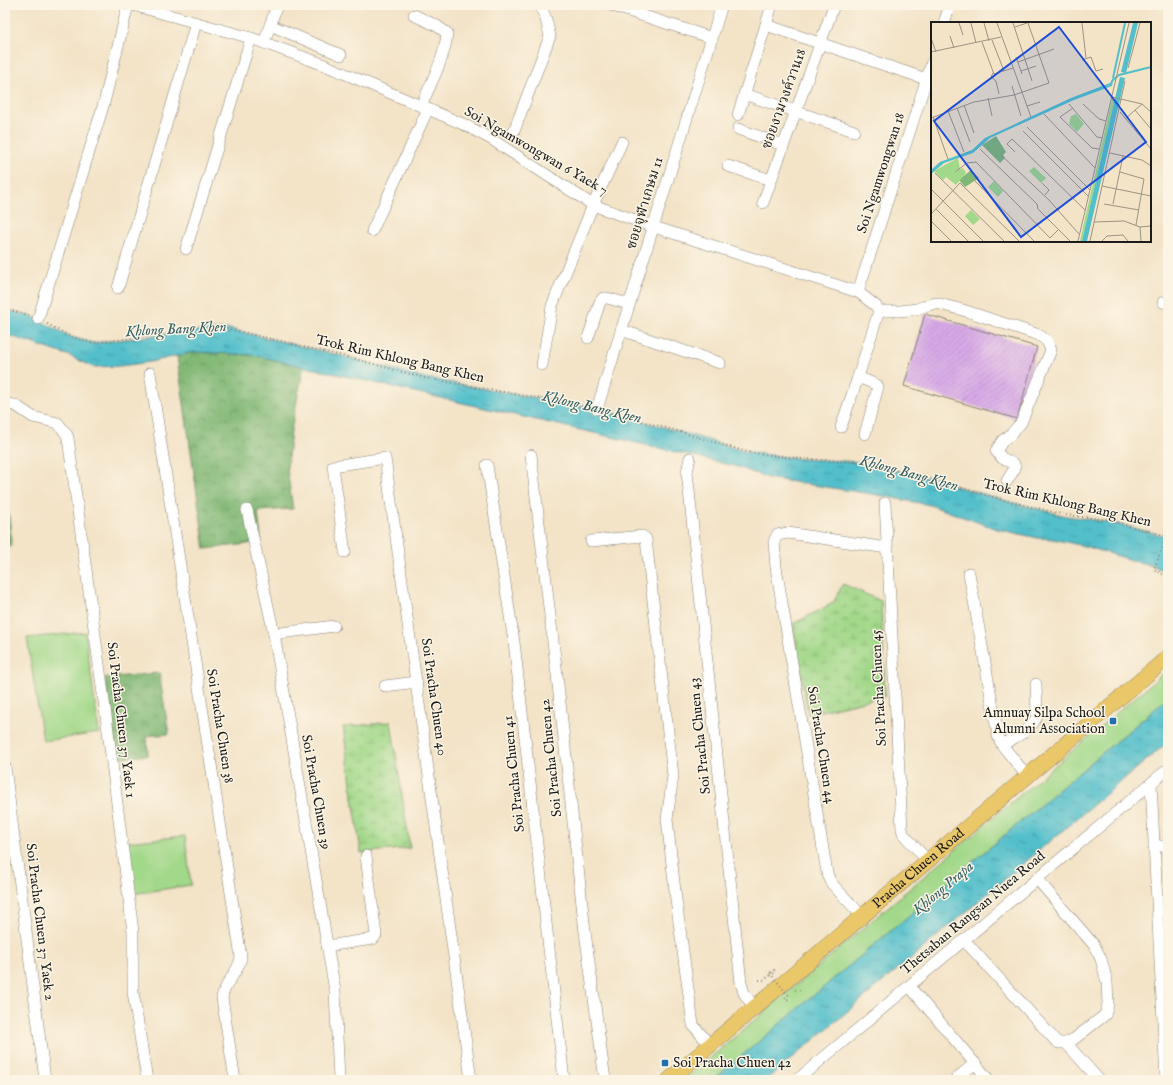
<svg xmlns="http://www.w3.org/2000/svg" width="1173" height="1085" font-family="'IM FELL English','Noto Serif Thai',serif">
<style>
.green{fill:#a2d889;stroke:#5f7a52}
.forest{fill:url(#forest-crowns);stroke:#4e6a48}
.wetland{fill:url(#wetland-marsh);stroke:#5f7a52}
.water{fill:url(#water-ripples);stroke:#376e74}
.building{fill:url(#building-hatch)}
.lines{fill:none;stroke-linecap:round;stroke-linejoin:round}
.minor-casing{stroke:#888072;stroke-width:12}
.major-casing{stroke:#888072;stroke-width:16}
.path{stroke:#888072;stroke-width:2;stroke-dasharray:1 3;stroke-linecap:butt}
.minor{stroke:#fff;stroke-width:11}
.major{stroke:#eac769;stroke-width:15}
.path-bridge{stroke:#888072;stroke-width:2;stroke-dasharray:1 3;stroke-linecap:butt}
.poi-dot{fill:#1f6fb2;stroke:#fcf5e5;stroke-width:1.5}
.labels{text-anchor:middle;dominant-baseline:central;stroke-width:3;stroke-linejoin:round;paint-order:stroke}
.street-label{font-size:14px;fill:#1c1c1c;stroke:#fcf5e5}
.poi-label{font-size:14px;fill:#1c1c1c;stroke:#fcf5e5;text-anchor:end}
.water-label{font-size:15px;font-style:italic;fill:#325d62;stroke:#fcf5e5}
.inset-river{fill:none;stroke:#52bfcb;stroke-width:2}
.inset-road{fill:none;stroke:#9d9383;stroke-width:1}
.view{fill:#1d4ed8;fill-opacity:0.15;stroke:#1d4ed8;stroke-width:2}
.inset-edge{fill:none;stroke:#1c1c1c;stroke-width:2}
</style>
<defs>
<pattern id="forest-crowns" width="20" height="18" patternUnits="userSpaceOnUse"><rect width="20" height="18" fill="#81b875"/><path d="M2 6a3 3 0 1 1 6 0M12 15a3 3 0 1 1 6 0" fill="none" stroke="#69955f"/></pattern>
<pattern id="wetland-marsh" width="20" height="14" patternUnits="userSpaceOnUse"><rect width="20" height="14" fill="#a2d889"/><path d="M1 5h8M5 5V1M11 12h8M15 12V8" fill="none" stroke="#8bb976"/></pattern>
<pattern id="water-ripples" width="26" height="14" patternUnits="userSpaceOnUse"><rect width="26" height="14" fill="#52bfcb"/><path d="M2 4q2-2 4 0t4 0M15 11q2-2 4 0t4 0" fill="none" stroke="#439aa4"/></pattern>
<pattern id="building-hatch" width="6" height="6" patternUnits="userSpaceOnUse"><rect width="6" height="6" fill="#d7a9e7"/><path d="M-1 1l2-2M0 6l6-6M5 7l2-2" fill="none" stroke="#b891c6"/></pattern>
</defs>
<rect width="100%" height="100%" fill="#fcf5e5"/>
<filter id="ink" filterUnits="userSpaceOnUse"><feTurbulence type="fractalNoise" baseFrequency=".025" numOctaves="2"/><feDisplacementMap in="SourceGraphic" scale="8" xChannelSelector="R" yChannelSelector="G"/><feConvolveMatrix kernelMatrix="1 2 1 2 8 2 1 2 1" color-interpolation-filters="sRGB"/></filter>
<filter id="wash" filterUnits="userSpaceOnUse"><feTurbulence type="fractalNoise" baseFrequency=".012" numOctaves="4" result="noise"/><feDisplacementMap in="SourceGraphic" scale="16" xChannelSelector="R" yChannelSelector="G"/><feGaussianBlur stdDeviation="0.9" result="paint"/><feColorMatrix in="noise" values="0 0 0 0 0 0 0 0 0 0 0 0 0 0 0 0 0 1.4 0 .05"/><feComposite in="paint" operator="in"/></filter>
<g filter="url(#wash)">
<rect width="100%" height="100%" fill="#f3e3c7"/>
<g class="green">
<path d="M85 632 99 733 43 741 27 638Z"/>
<path d="M1165 672H1168V698L713 1080H684Z"/>
<path d="M185 836 191 885 132 894 126 842Z"/>
</g>
<g class="forest">
<path d="M194 352 253 355 304 365 291 430 287 469 293 509 258 511 261 541 247 544 205 549 177 356Z"/>
<path d="M5 493 10 523 11 546H5Z"/>
<path d="M159 673 169 734 147 736 148 755 116 759 105 678Z"/>
</g>
<g class="wetland">
<path d="M843 584 881 601 885 696 808 714 793 624 833 603Z"/>
<path d="M391 722 410 848 361 853 343 727Z"/>
</g>
<g class="water">
<path d="M5 309 33 317 71 337 93 343 191 331 229 329 355 359 425 378 597 409 674 430 747 452 802 459 860 462 924 477 1007 501 1066 516 1108 522 1166 536 1168 539V572L1153 566 1084 546 1053 539 1038 538 997 529 930 505 878 495 768 478 738 467 681 453 253 355 194 352 150 362 120 366 93 367 70 356 5 334Z"/>
<path d="M1168 698V742L766 1080H713Z"/>
</g>
<g id="blocks">
<path class="building" d="M925 314 1037 347 1017 419 904 386Z"/>
</g>
</g>
<g filter="url(#ink)">
<use href="#blocks" fill-opacity="0" stroke="#888072" stroke-width="1"/>
<g class="lines">
<g class="minor-casing">
<g id="minor">
<path d="M133 5 251 38 322 64 421 106 465 125 491 139 593 205 654 227 858 292 876 306 879 311 858 377 877 385 878 387 865 434"/>
<path d="M610 5 712 38"/>
<path d="M414 15 437 26 447 33C445 58 431 83 421 106"/>
<path d="M944 23 950 5"/>
<path d="M270 25 341 55"/>
<path d="M766 25 932 81"/>
<path d="M264 43 277 5"/>
<path d="M744 94 854 131"/>
<path d="M738 115 772 5"/>
<path d="M738 129 783 145"/>
<path d="M514 131 550 36 546 19 540 5"/>
<path d="M728 166 771 180"/>
<path d="M763 203 834 5"/>
<path d="M372 231 428 109"/>
<path d="M186 249 251 38"/>
<path d="M118 288 196 23"/>
<path d="M858 292 932 62"/>
<path d="M1163 302 1168 303"/>
<path d="M879 311H900L917 309 925 306 936 303 963 310 1039 335 1047 341 1051 350 1021 423 1009 436 1003 440 996 451 1002 458 1014 464 1015 468 1007 481"/>
<path d="M38 319 104 103 128 5"/>
<path d="M621 330 720 363"/>
<path d="M588 338 600 302 603 298H607L629 304"/>
<path d="M542 365 552 306 593 205 622 142"/>
<path d="M150 373 241 957C239 973 224 982 222 998L235 1080"/>
<path d="M5 404 15 405 33 417 58 423 67 435 68 438 107 723 133 932V992L147 1080"/>
<path d="M597 409 722 5"/>
<path d="M841 427 858 377"/>
<path d="M531 455 557 675 585 932 605 1080"/>
<path d="M690 458 687 472 741 983 744 993 754 1007"/>
<path d="M487 465 514 642 564 1080"/>
<path d="M885 503 902 829 904 835 928 861"/>
<path d="M247 510 274 634 335 991 339 1080"/>
<path d="M591 541 642 536 646 539 673 776 667 819 676 900 693 1025 710 1045"/>
<path d="M345 552 333 466 385 458 471 1080"/>
<path d="M969 573 998 736 1002 745 1027 776"/>
<path d="M274 634 334 626"/>
<path d="M385 686 417 682"/>
<path d="M1002 745C1015 737 1031 731 1037 716L1036 684"/>
<path d="M5 767 45 1080"/>
<path d="M1151 783 1166 1080"/>
<path d="M1154 846H1168"/>
<path d="M862 916 832 884 829 879 827 873 776 567 774 542 777 535 788 533 887 548"/>
<path d="M964 940 1055 1040 1059 1043H1066L1074 1039 1105 1015 1108 1004 1107 982 1101 959 1094 945 1037 879"/>
<path d="M327 946 373 939 376 935 366 856"/>
<path d="M909 986 989 1080"/>
<path d="M1066 1043 1099 1080"/>
<path d="M797 1080 1168 769"/>
<path d="M955 1080 975 1063"/>
</g>
</g>
<g class="major-casing">
<g id="major">
<path id="s1" d="M669 1080 1168 657"/>
</g>
</g>
<g class="path">
<path d="M5 309 29 315"/>
<path d="M47 324 71 337 93 343 191 331 229 329 355 359 425 378 587 407"/>
<path d="M607 412 674 430 747 452 802 459 860 462 924 477 1007 501 1066 515 1108 520 1167 536 1154 569 1168 577"/>
<path d="M759 980H764L775 972 774 970 770 973"/>
<path d="M795 990H801"/>
<path d="M785 997 787 1000 790 997"/>
</g>
<use href="#minor" class="minor"/>
<use href="#major" class="major"/>
<path class="path-bridge" d="M770 973 790 997"/>
</g>
</g>
<g class="poi-dot">
<rect x="1109" y="717" width="8" height="8" rx="2"/>
<rect x="661" y="1059" width="8" height="8" rx="2"/>
</g>
<g class="labels">
<g class="street-label">
<text transform="translate(784 99) rotate(-70)">ซอยงามวงค์วาน18</text>
<text transform="translate(536 151) rotate(30)">Soi Ngamwongwan 6 Yaek 7</text>
<text transform="translate(881 173) rotate(-72)">Soi Ngamwongwan 18</text>
<text transform="translate(645 203) rotate(-73)">ซอยจุฬาเกษม 11</text>
<text transform="translate(400 359) rotate(13)">Trok Rim Khlong Bang Khen</text>
<text transform="translate(1067 503) rotate(13)">Trok Rim Khlong Bang Khen</text>
<text transform="translate(879 688) rotate(-93)">Soi Pracha Chuen 45</text>
<text transform="translate(434 697) rotate(82)">Soi Pracha Chuen 40</text>
<text transform="translate(121 720) rotate(83)">Soi Pracha Chuen 37 Yaek 1</text>
<text transform="translate(220 726) rotate(81)">Soi Pracha Chuen 38</text>
<text transform="translate(700 736) rotate(-96)">Soi Pracha Chuen 43</text>
<text transform="translate(821 745) rotate(81)">Soi Pracha Chuen 44</text>
<text transform="translate(551 758) rotate(-96)">Soi Pracha Chuen 42</text>
<text transform="translate(514 774) rotate(-96)">Soi Pracha Chuen 41</text>
<text transform="translate(316 792) rotate(80)">Soi Pracha Chuen 39</text>
<text stroke="none"><textPath href="#s1" startOffset="327">Pracha Chuen Road</textPath></text>
<text transform="translate(973 913) rotate(-40)">Thetsaban Rangsan Nuea Road</text>
<text transform="translate(40 922) rotate(83)">Soi Pracha Chuen 37 Yaek 2</text>
</g>
<g class="poi-label">
<text x="1105" y="713">Amnuay Silpa School<tspan x="1105" dy="16">Alumni Association</tspan></text>
<text x="673" y="1063" text-anchor="start">Soi Pracha Chuen 42</text>
</g>
<g class="water-label">
<text transform="translate(176 329) rotate(-3)">Khlong Bang Khen</text>
<text transform="translate(592 407) rotate(13)">Khlong Bang Khen</text>
<text transform="translate(909 473) rotate(15)">Khlong Bang Khen</text>
<text transform="translate(943 888) rotate(-40)">Khlong Prapa</text>
</g>
</g>
<g transform="translate(931 22)">
<rect width="220" height="220" fill="#f3e3c7"/>
<path d="M181 77H184L151 219H149ZM63 159 72 169 67 175 57 165ZM40 188 49 197 42 203 34 194Z" fill="#a2d889"/>
<path d="M65 114 75 130 72 133 74 136 69 141 51 123ZM40 148 48 156 34 165 28 158Z" fill="#81b875"/>
<path d="M145 92 153 102 146 110 138 102 140 94ZM27 136 29 147 32 146 35 151 25 163 15 155 12 158 3 149ZM103 145 115 156 110 161 98 149Z" fill="#a2d889"/>
<path d="M202 1H207L195 51 190 50ZM183 54 181 64 143 78 59 116 42 131 13 141 0 152V148L9 140 41 128 54 116 140 76 179 61ZM189 55 194 56 156 219H151Z" fill="#52bfcb"/>
<path class="inset-river" d="M182 56 194 1M181 59 188 53 220 45"/>
<path class="inset-road" d="M28 1 32 13M40 1 45 21M53 1 58 19M66 1 100 95M82 1 101 59M151 1 155 36M84 5 96 1M19 14 23 26M0 16 5 30M61 18 73 49M51 20 63 52 82 46M0 30 70 15M85 35 91 52M151 38 160 35 165 49 172 47M87 40 123 27M197 46 209 1M90 49 105 44M62 51 60 55 65 59 68 72M81 64 90 94M181 75 211 82M57 76 61 94M138 82 166 115 171 116M152 82 168 97 175 99M33 83 43 111M96 84 109 80M26 86 39 120M142 86 129 95 161 126 168 127M204 88 220 107M17 89 33 130M189 90 220 127M113 92 164 146M2 95 17 137M0 96 43 80 83 73 118 61 97 1M194 97 211 82 220 90M96 105 159 168M92 109 158 175M49 127 106 182 107 187 139 219M84 130 76 122 81 117 154 188M179 131 211 138 220 144M70 133 118 178 148 212M24 150 36 141 45 140 119 216 127 208M189 150 213 157 205 203M4 151 73 219M42 157 103 219M111 161 118 168 114 173M171 164 220 174M0 167 52 219M173 182 208 188M182 182 192 134M5 187 37 219M0 192 29 161 88 219M0 199 20 219M163 200 193 199 209 205 220 204M209 205 210 219M147 219 198 1M159 219 194 59M171 219 176 214 192 213 197 219"/>
<path class="view" d="M128 5 215 120 90 215 3 99Z"/>
<rect width="220" height="220" class="inset-edge"/>
</g>
<rect width="1173" height="1085" fill="none" stroke="#fcf5e5" stroke-width="20"/>
</svg>
